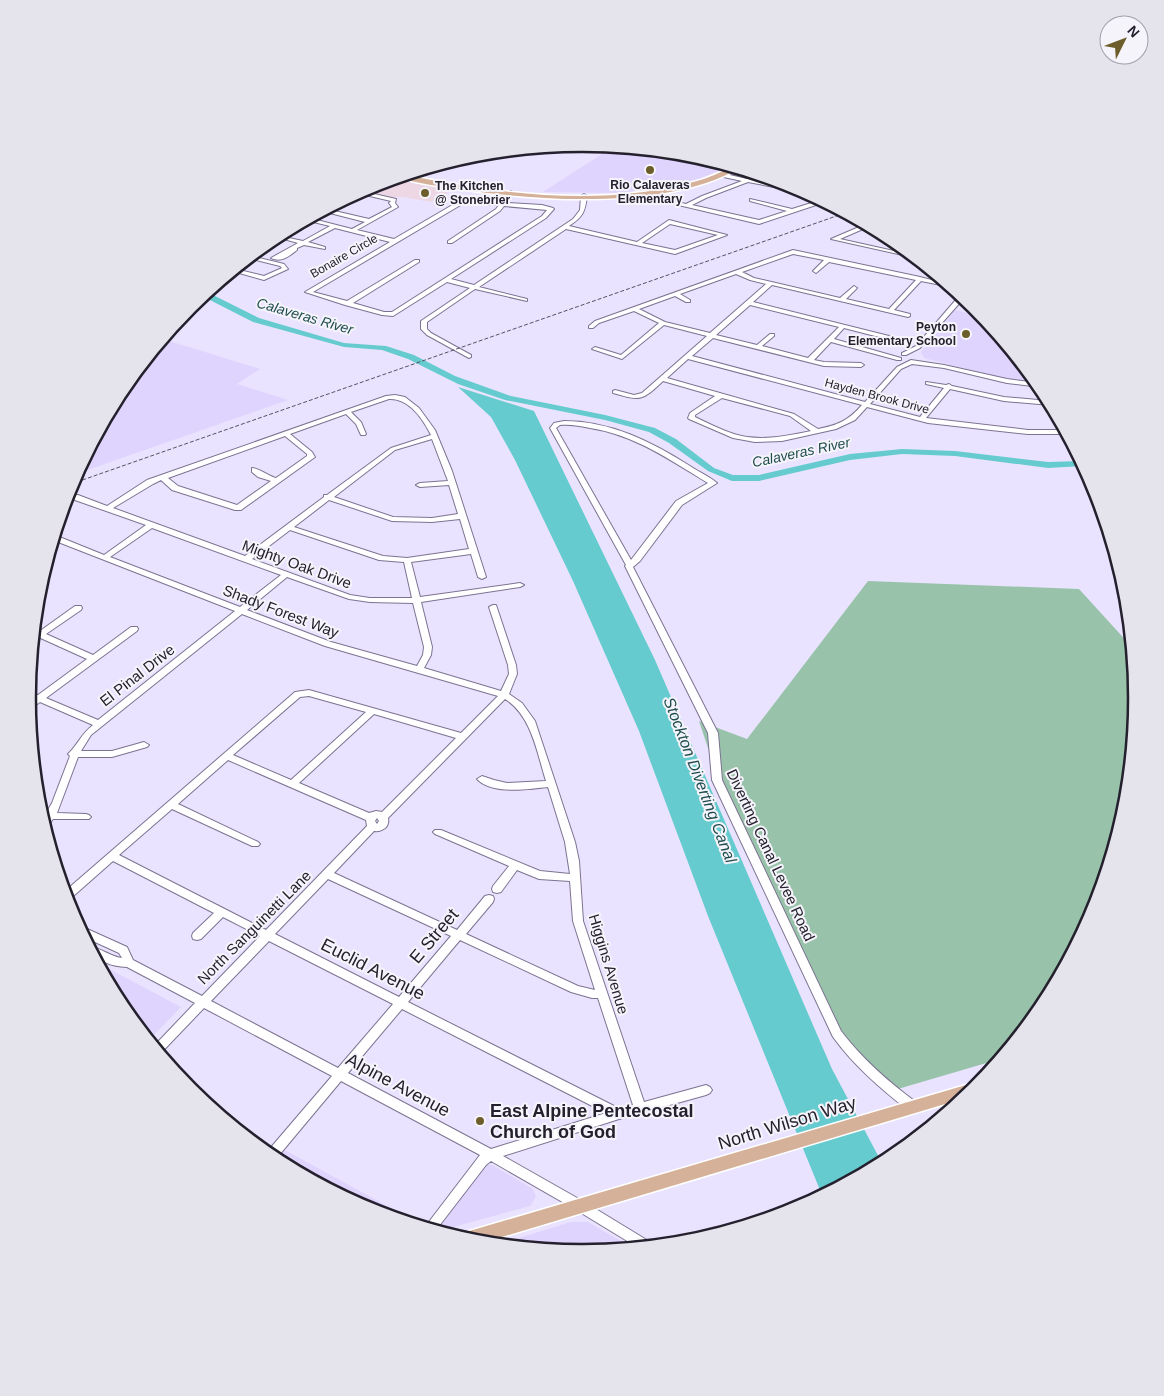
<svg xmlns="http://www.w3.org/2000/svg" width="1164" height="1396" font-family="Helvetica,sans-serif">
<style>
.commercial{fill:#edd7e4}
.built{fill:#dfd4fd}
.green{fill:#98c3aa}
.water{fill:#66cbce}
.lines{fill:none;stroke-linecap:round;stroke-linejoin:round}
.river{fill:#66cbce;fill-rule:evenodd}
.minor-casing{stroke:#7c7391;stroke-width:2}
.major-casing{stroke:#fff;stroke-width:3}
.minor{fill:#fff;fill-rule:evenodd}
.major{fill:#d4b198;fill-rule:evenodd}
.rail{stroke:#565263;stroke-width:1;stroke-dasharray:4 2;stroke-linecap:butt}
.poi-dot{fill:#6c5d2a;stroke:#f6f4fb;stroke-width:2}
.labels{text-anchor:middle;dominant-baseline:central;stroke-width:4;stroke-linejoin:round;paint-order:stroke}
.far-poi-label{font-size:12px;font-weight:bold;fill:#24202d;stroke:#f6f4fb}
.far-street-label{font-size:12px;fill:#24202d;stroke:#f6f4fb}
.far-water-label{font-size:14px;font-style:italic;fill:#1f4d4e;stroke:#f6f4fb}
.street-label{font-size:15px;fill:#24202d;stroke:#f6f4fb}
.water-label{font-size:16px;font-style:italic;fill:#1f4d4e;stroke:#f6f4fb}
.near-street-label{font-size:18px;fill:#24202d;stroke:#f6f4fb}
.near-poi-label{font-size:18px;font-weight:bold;fill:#24202d;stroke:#f6f4fb;text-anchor:start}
.rim{fill:none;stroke:#24202d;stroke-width:2.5}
</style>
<rect width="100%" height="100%" fill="#eae3ff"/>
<path class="commercial" d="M393 179 423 185 452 190 431 202 403 197H384L362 190Z"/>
<g class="built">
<path d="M613 147 678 153 730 166 694 181 666 188 616 193 543 192Z"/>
<path d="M955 310 983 316 1036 382 996 377 924 358 921 352Z"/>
<path d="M163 339 260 369 237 384 288 400 76 474 121 390Z"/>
<path d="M98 963 181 1007 149 1040 121 1006Z"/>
<path d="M283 1149 422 1225 370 1210 274 1159Z"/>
<path d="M484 1165H492L533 1189 536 1197 530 1206 442 1230 440 1227Z"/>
<path d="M571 1222H588L633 1248 582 1252 499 1244Z"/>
</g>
<path class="green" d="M868 581 1079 589 1131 646 1136 698 1126 806 1094 910 1043 1006 1000 1059 891 1091 836 1040 715 769 699 721 747 739Z"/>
<path class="water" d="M458 387 534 411 655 660 832 1069 882 1163 822 1195 708 916 639 731 573 581 515 460 491 417Z"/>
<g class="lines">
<path class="river" d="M207 292 259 318 344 343 386 346 414 355 455 376 511 396 605 415 655 428 676 439 714 468 733 475H759L850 454 902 449 955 451 1048 462 1081 461 1084 466 1048 468 955 456 902 454 850 460 759 481H732L708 471 669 443 649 432 605 420 505 400 458 384 408 359 382 350 344 347 253 322 202 296Z"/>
<g class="minor-casing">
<g id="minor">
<path d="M721 173 747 179 757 174 761 176 753 180 803 190 810 194 748 182 706 198 692 205 759 220 787 211 750 201V199L792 209 821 200 825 202 759 224 653 199 656 197 686 204 702 196 742 181 719 176V174Z"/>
<path d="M361 191 396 199 395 203 398 207 357 230 394 239 461 200 501 202 511 191 514 193 506 203 542 205 553 208 554 209 546 218 451 279 474 285 573 219 580 210 581 196 584 194 587 196C585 212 583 217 569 226L637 242 669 220 727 235 675 254 566 229 479 287 527 299V301L475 289 427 322V329L431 333 471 355V357L469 358 427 335 421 329V321L470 288 447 282 393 316 382 315 345 305 305 292 390 242 335 228 308 242 325 247V249L304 245 297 248V250C289 256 282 263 271 258L298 243 284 239V237L303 241 330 226 305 220 309 218 352 229 365 222 322 211 326 209 369 219 392 207 389 203 391 201 361 194 341 203H337ZM464 203 499 205 496 209 448 241V243H452L500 211 504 206 547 210 542 216 392 312H384L353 303 419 262V260H415L347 301 313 292ZM670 224 718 235 675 250 642 243Z"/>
<path d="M866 224 870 226 840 239 912 255 916 258 831 239Z"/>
<path d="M793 250 920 277 947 284 951 287 921 281 894 310 910 314V316L908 317 772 285 753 302 889 336 890 337 887 339 844 328 834 339 901 358V360H897L831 342 814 360 824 362 861 363 864 365 861 367 824 366 713 338 692 356 865 402 897 367 911 360 944 365 1007 379 1037 383 1040 387 1007 383 944 368 912 364 901 369 870 404 920 417 944 388 926 384V382L946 385 949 384 952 386 1004 397 1049 401 1051 405 1004 401 950 389 926 418 1028 430H1064L1067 434H1028L928 423 867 407 855 420 836 429 782 441 755 442 733 438 689 419 688 418 690 413 715 396 663 381C642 401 641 401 613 393V391L615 390 634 395 642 393 707 336 664 325 622 359 592 349 595 347 621 355 659 323 634 311 599 323 593 328H589V326L595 321ZM793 254 824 260 813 271 816 273 829 262 916 280 889 309 846 299 857 288 854 286 840 298 754 278 742 272ZM736 274 750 280 766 284 710 333 665 322 639 309 675 296 686 302H690V300L680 294ZM750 305 839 327 808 358 762 346 774 336V334H770L757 345 716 335ZM688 359 862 405C848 421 838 425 818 429L794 414 667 378ZM722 398 790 416 811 431C786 436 759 442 734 434 721 430 708 423 695 417V415Z"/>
<path d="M251 256 284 264 288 269 264 280 232 271 235 269 264 276 282 268 280 266 248 258Z"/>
<path d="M960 295 964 298 920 348 906 355H902V353L916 346Z"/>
<path d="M395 395 405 397 419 408 435 430 452 471 486 577 482 579 478 577 471 554 411 562 420 597 520 583 524 585 520 587 421 602 432 647 431 655 424 668 501 691 509 674 508 665 489 607 493 605H496L516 665 517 674 509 694 522 703 535 721 575 842 579 861 583 921 644 1102 706 1085 710 1087 712 1090 710 1093 706 1095 619 1119 503 1156 586 1203 650 1242 652 1246 637 1247 578 1211 491 1161 486 1165 436 1230 425 1227 480 1155 341 1081 275 1160 267 1152 332 1076 204 1008 160 1054 154 1046 195 1003 127 967C110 966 98 962 89 947 101 947 110 957 122 958L119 953 84 937 79 928H85L127 947 133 960 202 996 260 936 223 917 201 939 197 940 193 939 192 936 193 933 214 913 113 861 70 899 66 900 64 892 295 692 309 690 461 733 498 696 325 646 242 614 91 735 81 751H112L144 742 149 745 147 747 112 757H78L57 813 86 814 89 815 91 817 89 819H53L47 827 45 828 42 820 52 803 70 756 68 754C77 746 81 734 93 725L40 702 29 710 28 703 33 699 28 697V691L38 695 87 659 34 635V630L40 631 75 606H81L82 608 81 610 46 634 93 655 131 627H137L138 629 137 631 46 698 98 720 235 611 53 540 55 536H57L104 555 146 525 72 499V495H78L107 506 147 480 386 396ZM389 399C409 398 423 419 431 435L391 448 327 495H324V497L245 556 113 508 153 484 161 480 172 490 235 510H241L315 457 312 452 290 434 346 414 356 424 361 435H365L366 434 361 422 351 412ZM285 436 307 454V456L276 478C269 476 258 468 252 468V472L258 477 271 481 237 505 178 486 168 478ZM432 439 448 481 420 483 416 485 420 487 449 485 458 514 432 518 393 517 334 497 395 450ZM329 500 392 521 432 522 460 519 469 549 407 558 383 556 294 527ZM152 528 281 575 240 607 110 557ZM290 530 379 560 404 562 412 598H370L350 595 252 559ZM287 577 349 599 370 602 413 603 424 647 423 655 417 666 331 642 247 610ZM309 696 366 712 291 780 233 755 300 697ZM505 699C532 716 537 753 546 781L507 783 494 780 482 776 477 779C492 795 528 789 548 787L565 842 570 874 540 871 441 830H435L433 832 435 834 509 866 493 886 492 889 493 892 497 893 501 892 517 870 539 879 570 881 573 921 595 990 578 986 466 934 493 902 494 899 493 896 489 895 485 896 457 930 334 873 374 831C382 832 390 827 388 818ZM374 714 456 738 382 812 376 811 369 813 299 783ZM228 760 366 820 367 826 266 930 119 855 172 809 252 846H258L260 844 258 842 178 804ZM377 818 379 821 377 824 375 821ZM328 879 451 936 399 997 275 934ZM460 940 571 992 592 998H598L633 1105 620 1109 408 1002ZM269 941 393 1004 338 1068 211 1001ZM402 1009 606 1113 491 1149 348 1073Z"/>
<path d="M564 421C611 421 652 442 690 466 699 472 709 476 717 483L682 505 640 561 633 567 718 733 722 780 841 1031C863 1060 889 1082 917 1103L919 1107 917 1111 913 1112 909 1111C881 1089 854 1066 833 1037L712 780 708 733 625 566 626 565 550 428 554 423ZM560 425C570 424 580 426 590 428 635 435 670 460 708 483L676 501 631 560 556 428Z"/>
</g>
</g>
<g class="major-casing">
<g id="major">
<path d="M732 167 738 169C666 210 538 201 459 189 439 186 417 184 399 177L406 175C499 194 603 208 697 181 709 178 721 172 732 167Z"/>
<path d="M976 1082 980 1083 965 1098 482 1243 459 1237 460 1235 466 1232Z"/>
</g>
</g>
<use href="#minor" class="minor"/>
<use href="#major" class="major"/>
<path class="rail" d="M71 484 845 213"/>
</g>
<g class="poi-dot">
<circle cx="650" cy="170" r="5"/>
<circle cx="425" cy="193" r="5"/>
<circle cx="966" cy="334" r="5"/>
<circle cx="480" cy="1121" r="5"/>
</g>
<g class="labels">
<g class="far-poi-label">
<text x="650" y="185">Rio Calaveras<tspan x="650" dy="14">Elementary</tspan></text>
<text x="435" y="186" text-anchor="start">The Kitchen<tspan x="435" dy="14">@ Stonebrier</tspan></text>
<text x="956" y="327" text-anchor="end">Peyton<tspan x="956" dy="14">Elementary School</tspan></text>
</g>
<g class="far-street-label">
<text transform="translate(344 256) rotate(-30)">Bonaire Circle</text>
<text transform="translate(877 396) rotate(15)">Hayden Brook Drive</text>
</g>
<g class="far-water-label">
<text transform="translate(305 316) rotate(16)">Calaveras River</text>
<text transform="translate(801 452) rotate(-12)">Calaveras River</text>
</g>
<g class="street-label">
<text transform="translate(297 564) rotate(20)">Mighty Oak Drive</text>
<text transform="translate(281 611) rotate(21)">Shady Forest Way</text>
<text transform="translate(137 675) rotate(-38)">El Pinal Drive</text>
<text transform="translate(771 855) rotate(65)">Diverting Canal Levee Road</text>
<text transform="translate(254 927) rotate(-45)">North Sanguinetti Lane</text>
<text transform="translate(609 964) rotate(73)">Higgins Avenue</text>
</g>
<g class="water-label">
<text transform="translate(700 780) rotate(69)">Stockton Diverting Canal</text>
</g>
<g class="near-street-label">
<text transform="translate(434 936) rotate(-50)">E Street</text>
<text transform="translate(373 969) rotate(27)">Euclid Avenue</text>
<text transform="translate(398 1085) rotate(28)">Alpine Avenue</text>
<text transform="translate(787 1123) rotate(-17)">North Wilson Way</text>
</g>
<g class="near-poi-label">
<text x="490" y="1111">East Alpine Pentecostal<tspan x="490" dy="21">Church of God</tspan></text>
</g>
</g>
<path d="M0 0H1164V1396H0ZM36 698a546 546 0 1 1 1092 0a546 546 0 1 1-1092 0Z" fill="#e5e3eb" fill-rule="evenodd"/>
<path class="rim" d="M36 698a546 546 0 1 1 1092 0a546 546 0 1 1-1092 0Z"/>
<g transform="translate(1124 40) rotate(48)"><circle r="24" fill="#f6f4fb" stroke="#a29fa9"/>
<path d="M0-4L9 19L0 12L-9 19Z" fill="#6c5d2a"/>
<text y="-8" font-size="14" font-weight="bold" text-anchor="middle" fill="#24202d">N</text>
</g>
</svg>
